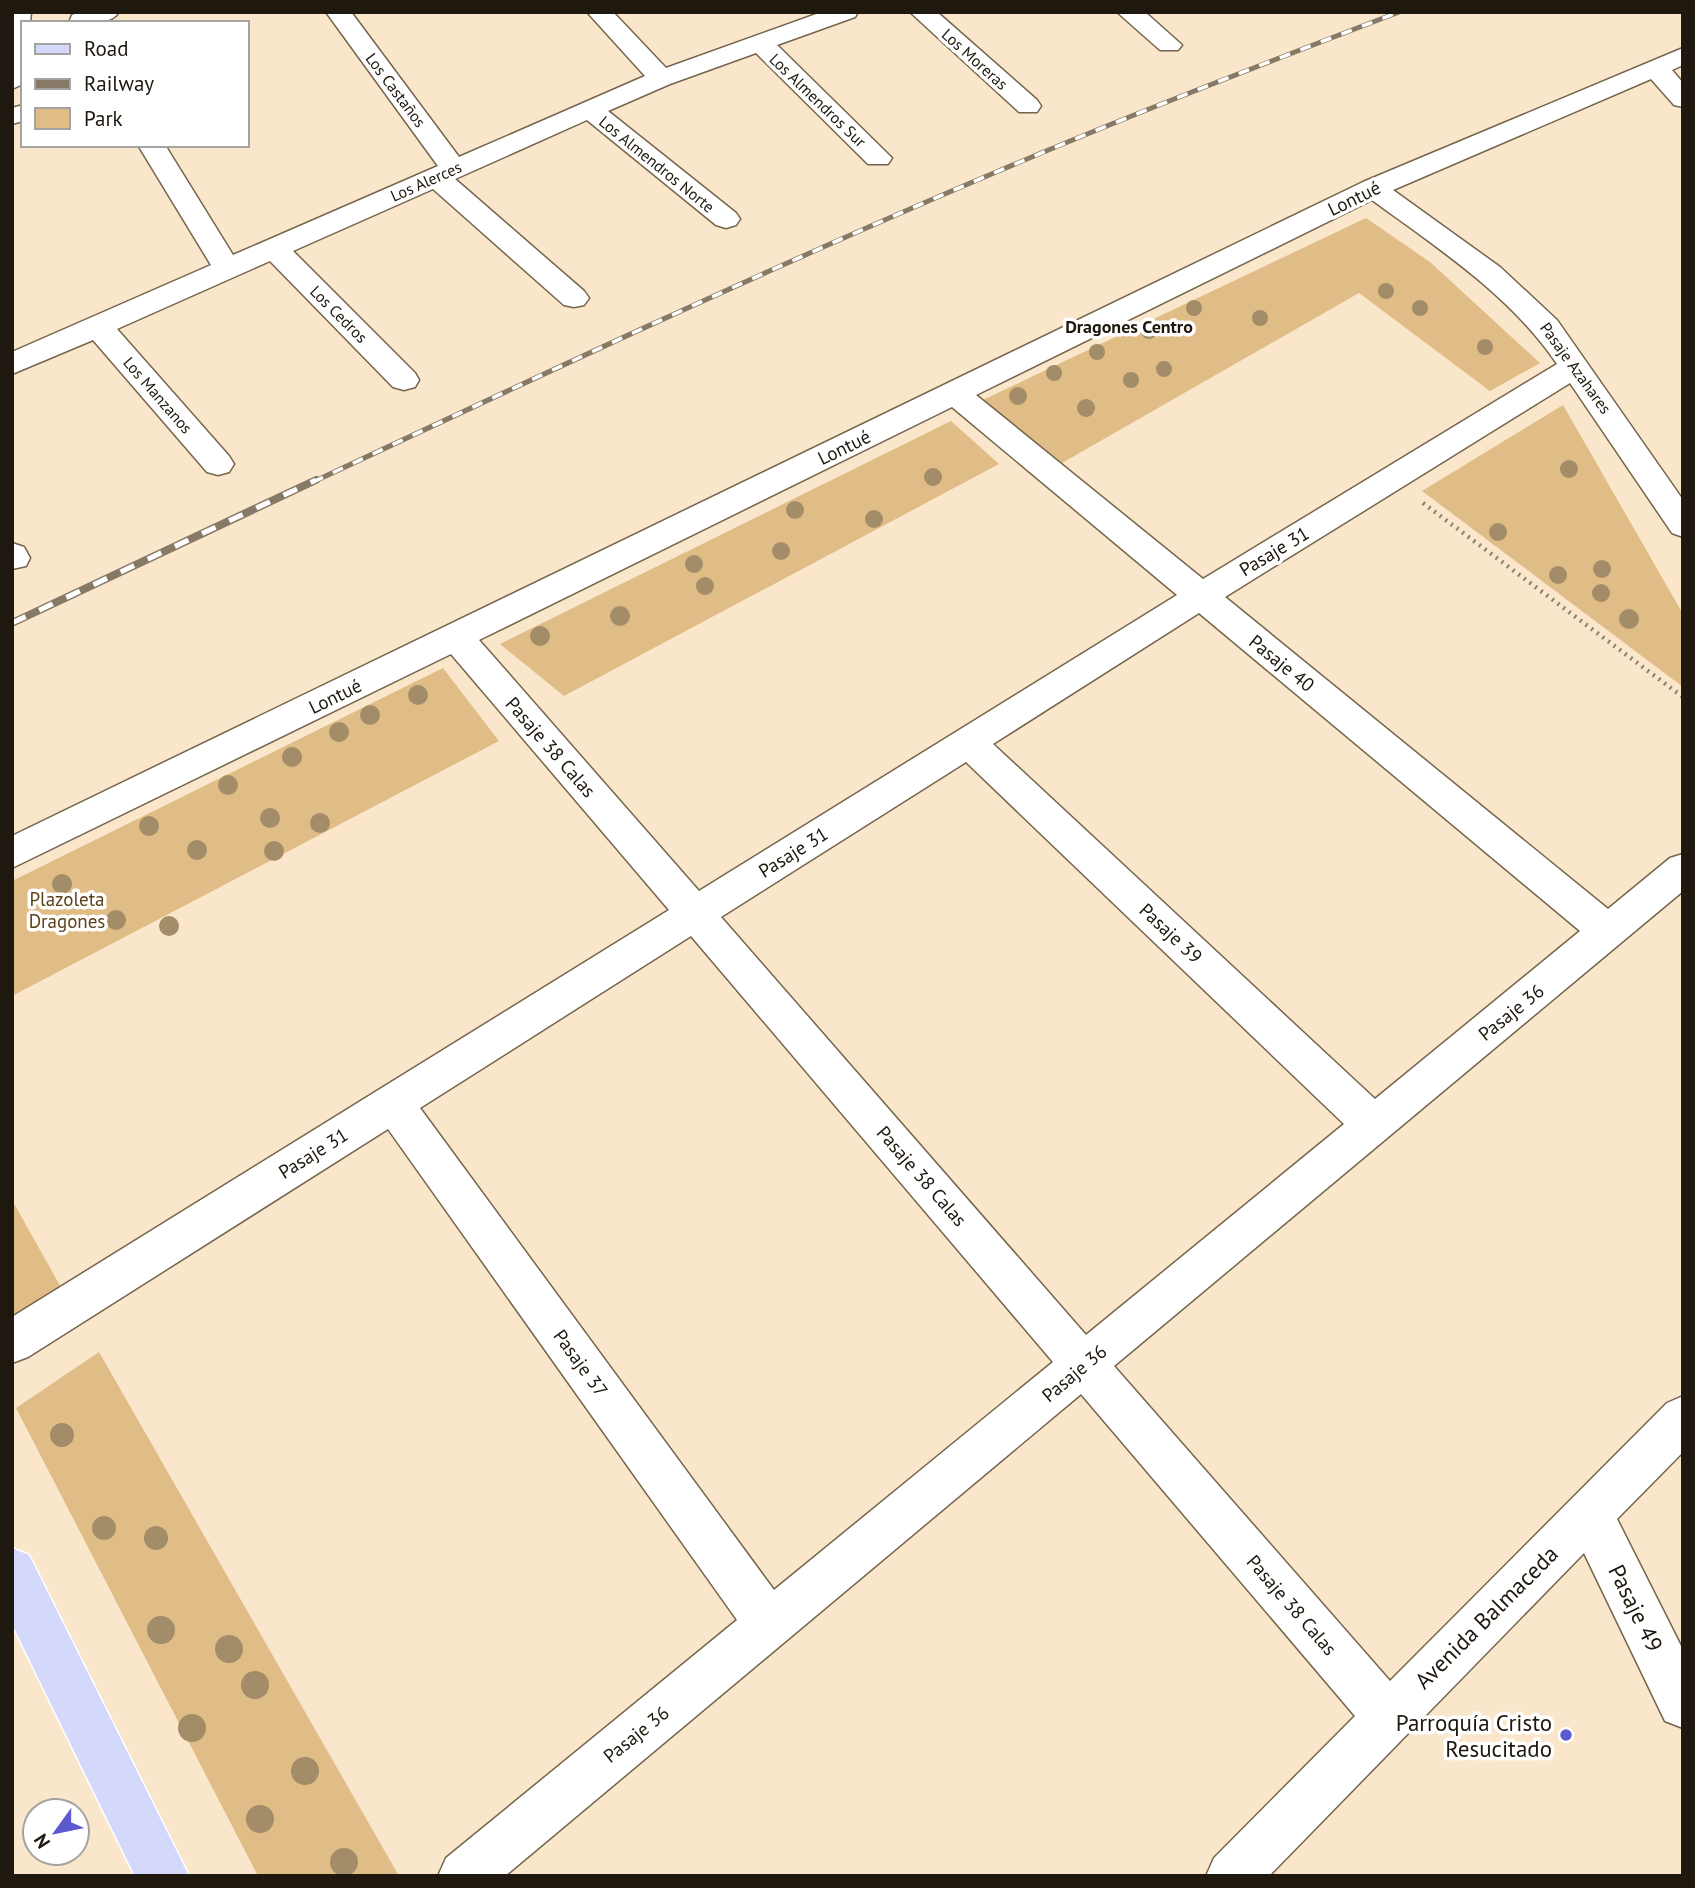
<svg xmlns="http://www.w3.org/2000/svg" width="1695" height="1888" font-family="'PT Sans',sans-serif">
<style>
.green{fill:#e0bc86}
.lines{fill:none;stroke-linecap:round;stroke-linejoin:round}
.minor-casing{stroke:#75654c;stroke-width:3}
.major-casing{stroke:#fff;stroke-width:3}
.path{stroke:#8d806d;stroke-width:4.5;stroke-dasharray:2 5;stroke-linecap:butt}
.minor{fill:#fff;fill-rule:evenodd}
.major{fill:#d4d8fa;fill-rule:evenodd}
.rail-far1-casing{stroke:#867a67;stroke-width:5}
.rail-casing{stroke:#867a67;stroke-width:8}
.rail-far1{stroke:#fff;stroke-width:3.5;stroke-dasharray:11;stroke-linecap:butt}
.rail{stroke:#fff;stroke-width:5;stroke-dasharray:15;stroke-linecap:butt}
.tree{fill:#a38c68}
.poi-dot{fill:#5c59d1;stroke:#fff;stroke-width:2.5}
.labels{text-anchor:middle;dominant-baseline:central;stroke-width:7;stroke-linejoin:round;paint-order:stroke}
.far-street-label{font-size:16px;fill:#1e180e;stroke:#fff}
.far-neighbourhood-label{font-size:18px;font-weight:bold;fill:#1e180e;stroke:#fff}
.street-label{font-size:19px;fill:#1e180e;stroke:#fff}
.park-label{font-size:19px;fill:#5c4217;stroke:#fff}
.near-street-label{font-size:23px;fill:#1e180e;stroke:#fff}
.near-poi-label{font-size:23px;fill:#1e180e;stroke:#fff;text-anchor:end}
</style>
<rect width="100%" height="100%" fill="#fae7cb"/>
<g class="green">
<path d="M1366 218 1430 262 1540 363 1490 391 1359 293 1062 463 983 400Z"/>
<path d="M1563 405 1683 614V687L1422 491Z"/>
<path d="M951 421 999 464 564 696 500 644Z"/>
<path d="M443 668 499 741 12 996V881Z"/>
<path d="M12 1200 67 1298 12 1336Z"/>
<path d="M99 1352 399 1876H258L16 1408Z"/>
</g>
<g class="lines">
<g class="minor-casing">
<g id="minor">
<path d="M12 12H31L30 23H23V84L12 89Z"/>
<path d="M80 12H119C110 26 85 23 69 23L72 15Z"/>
<path d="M326 12H351L459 157 645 76 587 12H613L666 68 822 12H858L855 17 777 45 892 158 888 164H868L756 53 670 84 608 111 736 213 740 219 736 225 726 228 716 225 587 120 455 179 584 291 589 298 584 305 574 307 564 305 433 189 293 251 415 373 419 380 415 387 404 390 393 387 270 261 117 329 229 456 234 464 229 472 218 475 207 472 93 340 12 374V352L211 265 138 145H165L233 255 438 166Z"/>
<path d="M910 12H937L1037 100 1041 106 1037 112H1019Z"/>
<path d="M1117 12H1145L1182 45 1178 50H1160Z"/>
<path d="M1683 48V65L1672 70 1683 83V107L1674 105 1651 79 1393 190 1500 267 1557 320 1683 500V537L1672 533 1570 383 1225 597 1608 909 1670 858 1683 854V891L1114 1366 1390 1681 1667 1403 1683 1396V1452L1617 1519 1683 1650V1728L1665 1721 1584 1553 1269 1876H1206L1214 1858 1355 1716 1081 1394 505 1876H438L446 1858 737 1620 388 1129 28 1357 12 1363V1317L669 910 451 654 12 868V836L1363 182ZM1372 200C1439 249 1510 295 1557 364L1203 579 976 395ZM952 407 1177 595 699 891 479 640ZM1199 613 1580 931 1375 1099 993 744ZM966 762 1344 1124 1086 1335 721 917ZM691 936 1053 1362 774 1590 420 1108Z"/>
<path d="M23 105V121L12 124V108Z"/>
<path d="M12 543 24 547 30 558 26 566 12 569Z"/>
</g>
</g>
<g class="major-casing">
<path id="major" d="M12 1548 29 1555 189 1876H135L12 1624Z"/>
</g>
<path class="path" d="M1423 503 1683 697"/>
<use href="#minor" class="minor"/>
<use href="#major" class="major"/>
<g class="rail-far1-casing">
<path id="rail-far1" d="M313 482C541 375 769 268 1001 170 1132 114 1266 63 1399 12"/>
</g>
<g class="rail-casing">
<path id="rail" d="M12 623 316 480"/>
</g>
<use href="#rail-far1" class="rail-far1"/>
<use href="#rail" class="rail"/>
</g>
<g class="tree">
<circle cx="1386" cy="291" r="8"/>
<circle cx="1194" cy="308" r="8"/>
<circle cx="1420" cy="308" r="8"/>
<circle cx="1260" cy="318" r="8"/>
<circle cx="1149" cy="331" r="8"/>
<circle cx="1485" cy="347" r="8"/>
<circle cx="1097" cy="352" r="8"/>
<circle cx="1164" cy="369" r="8"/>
<circle cx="1054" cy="373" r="8"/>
<circle cx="1131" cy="380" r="8"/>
<circle cx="1018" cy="396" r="9"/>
<circle cx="1086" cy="408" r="9"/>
<circle cx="1569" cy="469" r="9"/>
<circle cx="933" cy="477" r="9"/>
<circle cx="795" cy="510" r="9"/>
<circle cx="874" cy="519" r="9"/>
<circle cx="1498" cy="532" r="9"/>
<circle cx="781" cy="551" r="9"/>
<circle cx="694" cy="564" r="9"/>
<circle cx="1602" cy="569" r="9"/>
<circle cx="1558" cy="575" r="9"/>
<circle cx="705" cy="586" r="9"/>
<circle cx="1601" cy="593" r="9"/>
<circle cx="620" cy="616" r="10"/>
<circle cx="1629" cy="619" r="10"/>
<circle cx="540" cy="636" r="10"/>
<circle cx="418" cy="695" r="10"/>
<circle cx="370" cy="715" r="10"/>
<circle cx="339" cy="732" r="10"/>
<circle cx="292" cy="757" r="10"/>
<circle cx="228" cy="785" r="10"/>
<circle cx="270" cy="818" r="10"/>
<circle cx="320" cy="823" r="10"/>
<circle cx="149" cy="826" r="10"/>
<circle cx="197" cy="850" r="10"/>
<circle cx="274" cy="851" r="10"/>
<circle cx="62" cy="884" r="10"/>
<circle cx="116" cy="920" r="10"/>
<circle cx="169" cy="926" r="10"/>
<circle cx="62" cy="1435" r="12"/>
<circle cx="104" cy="1528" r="12"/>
<circle cx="156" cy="1538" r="12"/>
<circle cx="161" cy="1630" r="14"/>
<circle cx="229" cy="1649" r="14"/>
<circle cx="255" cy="1685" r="14"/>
<circle cx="192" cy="1728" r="14"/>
<circle cx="305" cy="1771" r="14"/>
<circle cx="260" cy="1819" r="14"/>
<circle cx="344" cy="1862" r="14"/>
</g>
<circle class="poi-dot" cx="1566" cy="1735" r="7"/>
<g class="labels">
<g class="far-street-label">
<text transform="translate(975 59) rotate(42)">Los Moreras</text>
<text transform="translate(396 90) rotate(53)">Los Castaños</text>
<text transform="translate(818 100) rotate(44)">Los Almendros Sur</text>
<text transform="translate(657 164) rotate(39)">Los Almendros Norte</text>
<text transform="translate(426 181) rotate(-24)">Los Alerces</text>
<text transform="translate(339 314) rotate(45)">Los Cedros</text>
<text transform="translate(1576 368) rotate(54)">Pasaje Azahares</text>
<text transform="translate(158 395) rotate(49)">Los Manzanos</text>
</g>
<g class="far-neighbourhood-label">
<text x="1129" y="326">Dragones Centro</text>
</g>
<g class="street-label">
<text transform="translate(1354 198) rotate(-26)">Lontué</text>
<text transform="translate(844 447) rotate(-26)">Lontué</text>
<text transform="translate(1274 551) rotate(-31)">Pasaje 31</text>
<text transform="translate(1282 663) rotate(39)">Pasaje 40</text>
<text transform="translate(335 696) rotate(-26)">Lontué</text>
<text transform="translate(551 747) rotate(49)">Pasaje 38 Calas</text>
<text transform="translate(793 852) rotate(-32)">Pasaje 31</text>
<text transform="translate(1171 933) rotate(43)">Pasaje 39</text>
<text transform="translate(1511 1012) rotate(-39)">Pasaje 36</text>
<text transform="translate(313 1153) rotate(-32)">Pasaje 31</text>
<text transform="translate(922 1176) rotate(49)">Pasaje 38 Calas</text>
<text transform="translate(581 1363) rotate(54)">Pasaje 37</text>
<text transform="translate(1074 1373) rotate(-40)">Pasaje 36</text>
<text transform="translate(1292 1605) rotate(49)">Pasaje 38 Calas</text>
<text transform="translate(636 1734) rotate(-39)">Pasaje 36</text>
</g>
<g class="park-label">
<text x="67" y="899">Plazoleta<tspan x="67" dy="22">Dragones</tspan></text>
</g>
<g class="near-street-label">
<text transform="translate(1636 1608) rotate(64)">Pasaje 49</text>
<text transform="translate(1486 1617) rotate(-45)">Avenida Balmaceda</text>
</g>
<g class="near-poi-label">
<text x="1552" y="1722">Parroquía Cristo<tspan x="1552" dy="26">Resucitado</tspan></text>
</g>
</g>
<rect width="1695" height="1888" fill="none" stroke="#1e180e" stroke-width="28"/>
<rect x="21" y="21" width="228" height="126" fill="#ffffff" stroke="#a5a39f" stroke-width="2"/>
<rect x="35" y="44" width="35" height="10" fill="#d4d8fa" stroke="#a5a39f" stroke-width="2"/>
<text x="84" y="56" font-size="21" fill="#1e180e">Road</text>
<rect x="35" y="79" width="35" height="10" fill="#867a67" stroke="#a5a39f" stroke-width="2"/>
<text x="84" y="91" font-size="21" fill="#1e180e">Railway</text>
<rect x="35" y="108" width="35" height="21" fill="#e0bc86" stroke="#a5a39f" stroke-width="2"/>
<text x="84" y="126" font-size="21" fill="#1e180e">Park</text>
<g transform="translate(56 1832) rotate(237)"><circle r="33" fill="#ffffff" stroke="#a5a39f" stroke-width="2"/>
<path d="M0-5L12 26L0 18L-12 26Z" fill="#5c59d1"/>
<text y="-10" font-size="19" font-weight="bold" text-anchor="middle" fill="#1e180e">N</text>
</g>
</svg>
